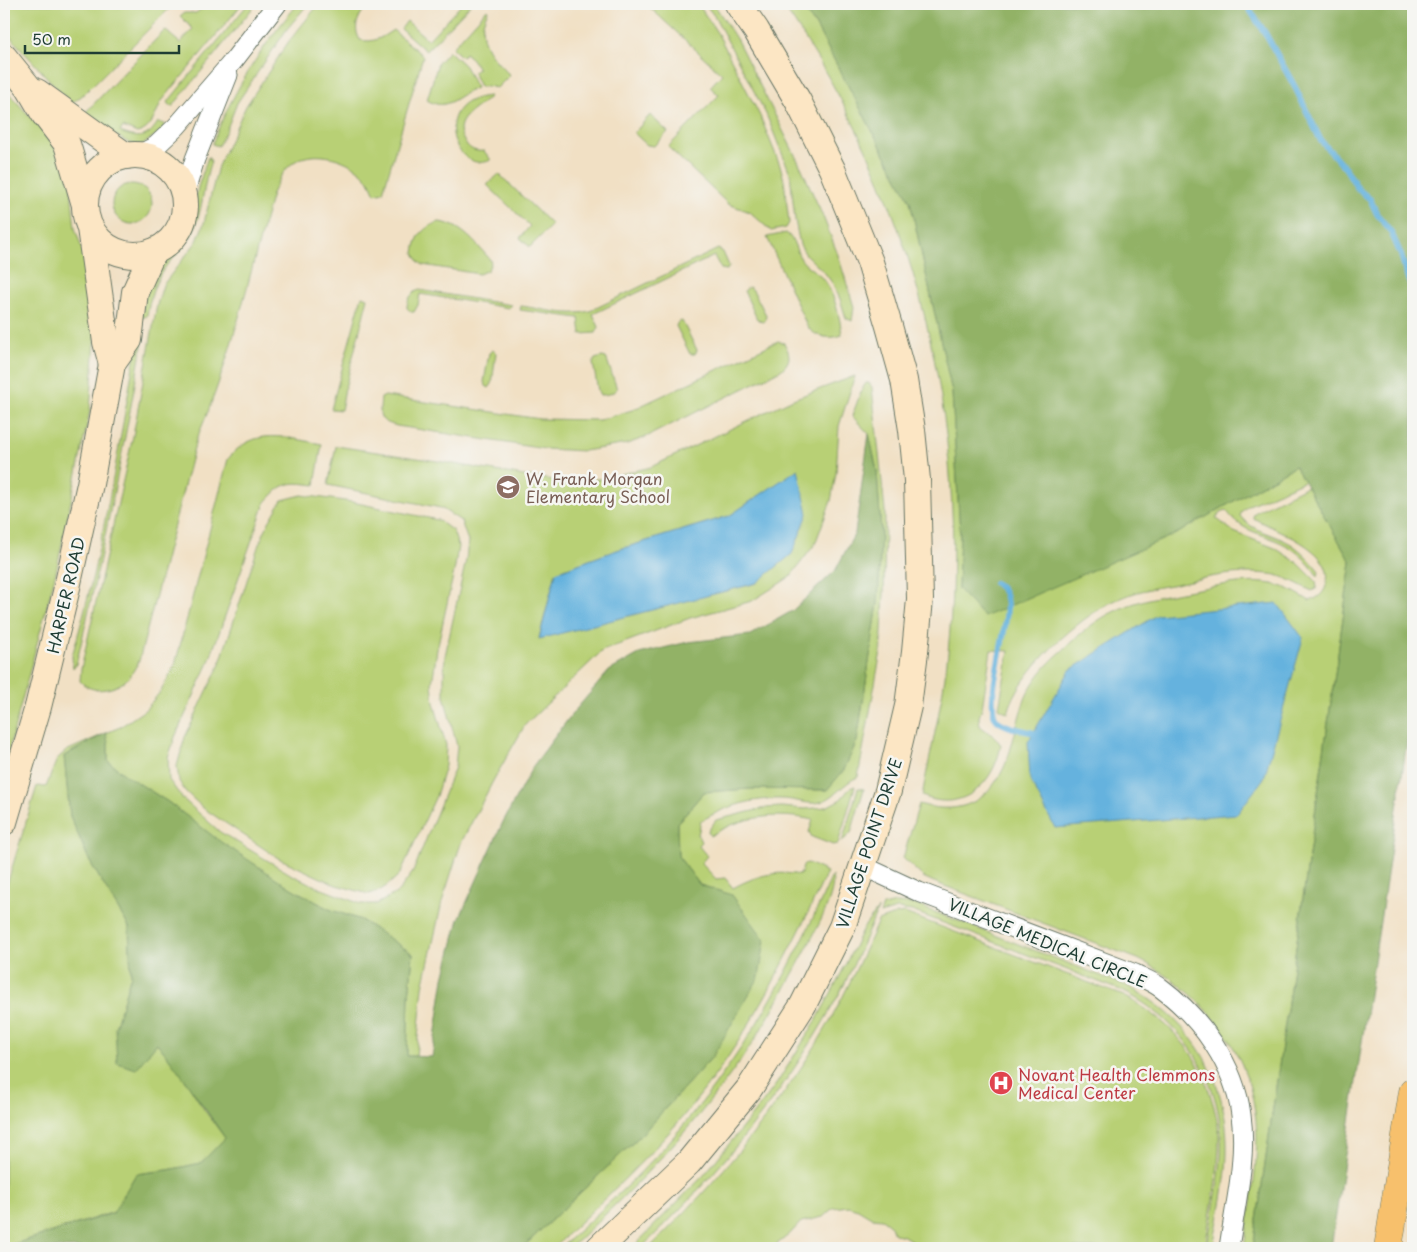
<svg xmlns="http://www.w3.org/2000/svg" width="1417" height="1252" font-family="'Playpen Sans',sans-serif">
<style>
.green{fill:#b8d075;stroke:#6c8654;fill-rule:evenodd}
.forest{fill:#92b266;stroke:#58784d}
.water{fill:#65b2de;stroke:#427889}
.lines{fill:none;stroke-linecap:round;stroke-linejoin:round}
.stream{stroke:#65b2de;stroke-width:6}
.street-casing{stroke:#687666;stroke-width:21}
.secondary-casing{stroke:#687666;stroke-width:28}
.highway-casing{stroke:#687666;stroke-width:29}
.street{stroke:#fff;stroke-width:19}
.secondary{stroke:#fce6c4;stroke-width:26}
.highway{stroke:#f7c06c;stroke-width:28}
.labels{text-anchor:middle;dominant-baseline:central;stroke-width:5;stroke-linejoin:round;paint-order:stroke}
.education-label{font-size:16px;fill:#785e54;stroke:#f6f6f2;text-anchor:start}
.street-label{font-size:16px;fill:#1f3d34;stroke:#f6f6f2}
.health-label{font-size:16px;fill:#be3a42;stroke:#f6f6f2;text-anchor:start}
</style>
<rect width="100%" height="100%" fill="#f6f6f2"/>
<filter id="ink" filterUnits="userSpaceOnUse"><feTurbulence type="fractalNoise" baseFrequency=".02" numOctaves="2"/><feDisplacementMap in="SourceGraphic" scale="10" xChannelSelector="R" yChannelSelector="G"/><feConvolveMatrix kernelMatrix="1 2 1 2 8 2 1 2 1" color-interpolation-filters="sRGB"/></filter>
<filter id="wash" filterUnits="userSpaceOnUse"><feTurbulence type="fractalNoise" baseFrequency=".0096" numOctaves="4" result="noise"/><feDisplacementMap in="SourceGraphic" scale="20" xChannelSelector="R" yChannelSelector="G"/><feGaussianBlur stdDeviation="1.12" result="paint"/><feColorMatrix in="noise" values="0 0 0 0 0 0 0 0 0 0 0 0 0 0 0 0 0 1.4 0 .05"/><feComposite in="paint" operator="in"/></filter>
<g filter="url(#wash)">
<rect width="100%" height="100%" fill="#f1e0c4"/>
<g class="green">
<path d="M4 4H174L84 94 71 104 4 30Z"/>
<path d="M208 4H242L161 102C155 115 152 130 137 133L123 127 120 132C138 139 147 140 158 122L165 124 163 129 144 144 137 145 127 142 82 116 165 30 180 43 193 29 180 16 184 13H196Z"/>
<path d="M248 4H256L172 107 167 103Z"/>
<path d="M298 4H308L287 29 237 103 226 131 218 146 212 144C232 93 262 45 298 4Z"/>
<path d="M319 4H368C359 16 352 26 360 40 374 43 381 38 393 30L423 56 383 192 375 194C372 188 370 182 366 177 351 159 315 148 294 162 283 170 277 182 272 194 249 276 231 362 196 440L139 661C135 668 131 676 125 681 112 691 91 694 80 681L81 669 133 436 157 305 163 285 197 241 204 223 218 166 246 106 289 41Z"/>
<path d="M462 4H471L426 51 401 29 407 21 428 40Z"/>
<path d="M646 4H698L718 34 760 116 780 165 784 180 789 223 786 228 771 231 750 212 728 204 668 147 719 95 710 87 722 74Z"/>
<path d="M705 4H714L737 40 775 115 802 169 824 219 838 255 854 307 852 321 846 318 840 299 833 284 825 273 806 255 800 245 795 220 790 173 766 114 715 17Z"/>
<path d="M782 4H800L816 26 910 201 952 392 960 533 958 589 1178 533 1295 466 1304 481 1249 505 1242 511 1240 516C1252 532 1275 534 1291 544 1302 551 1311 561 1319 571L1318 577C1308 560 1293 547 1275 540 1254 531 1240 530 1226 510L1221 512 1216 518 1234 532 1275 548 1298 563 1316 581 1317 588 1312 591C1299 585 1283 575 1269 574 1236 570 1204 578 1171 585 1153 588 1133 592 1116 600 1079 617 1018 672 1008 713L999 708 1009 651 991 650 982 708 979 717 980 726 996 738 1001 745C994 785 962 813 922 796 931 749 943 701 948 653 970 418 917 198 782 4Z"/>
<path d="M487 9 488 11C473 37 491 57 510 75L497 88 487 86 480 87 473 72 478 69 472 59 465 53 462 57 452 48Z"/>
<path d="M449 51 465 66 476 88C458 94 447 113 427 100L438 63Z"/>
<path d="M4 88 46 134 63 156 70 179 75 228 85 258 96 327 90 411 56 572 4 768Z"/>
<path d="M490 96C479 110 446 119 467 145 471 150 477 152 484 151L491 160C455 177 427 100 490 96Z"/>
<path d="M650 115 668 132 654 146 647 145 634 133Z"/>
<path d="M208 157 211 161C203 185 203 213 191 236 184 249 172 257 164 269 154 283 150 299 147 316L141 318 146 292 161 264 182 242 189 229 198 187Z"/>
<path d="M499 174 552 225 530 247 520 238 530 226 487 185Z"/>
<circle cx="132" cy="204" r="20"/>
<path d="M439 222C461 224 475 243 489 258L491 262 488 270 479 274 423 265 419 262 414 253C416 236 423 227 439 222Z"/>
<path d="M786 233C795 239 795 250 801 259 806 267 815 270 821 277 834 290 840 317 842 335 830 340 814 337 807 326L767 237Z"/>
<path d="M718 249 723 252 729 266 727 270 721 269 714 256 593 314 599 327 596 333 581 334 579 318 520 310 521 306C543 309 569 317 590 311Z"/>
<path d="M749 287 753 290 766 315 765 321 762 322 757 319 745 293 744 291Z"/>
<path d="M419 290 425 291 511 305 509 308 420 294 418 305 414 312H411L407 308C407 300 411 293 419 290Z"/>
<path d="M362 296 368 298 345 388 341 410 331 409Z"/>
<path d="M682 321 697 350 695 354H690L676 326 678 322Z"/>
<path d="M139 332 144 335C124 446 102 556 76 665L73 668 72 656C103 551 120 439 139 332Z"/>
<path d="M778 341 784 343C791 355 791 361 781 370L644 438 627 444 584 451 545 449 397 426C378 421 379 417 381 398L385 396 540 419 599 420 632 410Z"/>
<path d="M493 350 496 353 492 384 489 388 486 386 484 382 489 353Z"/>
<path d="M602 357 606 358 607 360 617 389C612 394 606 395 600 395L598 391 593 363 595 359Z"/>
<path d="M855 376 839 426 836 473 831 501 815 544 790 577 752 601 690 618 602 651 525 725 493 781 461 843 442 902 423 987 416 1056H407L409 997 413 954 361 920 329 909 291 888 223 844 168 802 124 774 108 761V743L64 756 70 816 90 862 129 927 131 975 115 1028 136 1068 157 1043 181 1073 205 1111 225 1138 202 1163 168 1170 136 1174 114 1212 11 1245 4 1244V894L37 786 46 787 57 759 66 751 120 727 145 710 161 691 175 665 228 459C255 425 286 438 322 444L315 485C287 481 283 483 265 503L207 667 175 737 168 758 169 780 182 798 220 832 292 875 322 889 361 904H377L398 892 413 872 455 767 457 746 444 696V677L445 656 466 560 468 541 461 521 441 508 328 485 336 446 437 461 524 476 561 481 601 479 651 467 793 399ZM798 470 757 583 539 638 556 572 617 550 729 516Z"/>
<path d="M866 383H869L872 387 885 511 884 593 881 651 858 777C842 783 835 800 816 803 805 804 793 799 782 799 753 798 726 806 701 821L698 835 701 842 698 845 707 856 701 863 716 879 725 878 733 888C755 876 775 870 800 875L804 864 808 863 827 872C790 953 753 1028 698 1098 655 1153 603 1200 553 1248H522L641 1135 713 1056 732 895 700 885 678 856 677 823 704 792 750 789 827 790 857 741 878 603 881 532 877 471 869 434 852 416 862 389Z"/>
<path d="M1307 486 1351 562 1253 1248H1244C1250 1204 1261 1157 1255 1112 1246 1044 1199 989 1138 959L934 882 923 877 903 858 919 804C940 810 963 811 981 797 1017 770 1011 720 1032 685 1040 672 1050 661 1062 651 1076 637 1092 623 1109 614 1136 599 1175 593 1204 588 1227 584 1249 580 1272 584 1286 586 1298 594 1310 601 1320 597 1325 592 1327 582 1334 549 1274 530 1253 518V514L1259 510Z"/>
<path d="M302 495 352 502 438 520 453 531 458 546 455 567 437 649 432 684 434 703 446 745 445 766 436 796 400 874 388 885 379 891 369 894 336 885 278 858 203 808 185 791 179 781 177 766 185 737 219 666 259 544 269 522 282 500Z"/>
<path d="M855 786 838 844 833 845 812 837 809 832 813 820C777 812 741 816 710 836L708 831 716 820 765 808 781 807 805 809 826 807 841 799 850 788Z"/>
<path d="M858 788 864 789 851 833 842 842Z"/>
<path d="M832 876C837 894 816 929 808 946 787 985 766 1024 741 1060 692 1130 632 1190 570 1248H560C584 1226 608 1204 632 1181 665 1148 698 1110 725 1071 769 1010 802 944 832 876Z"/>
<path d="M896 903 914 904 1125 985C1190 1017 1228 1077 1227 1150 1227 1183 1218 1216 1213 1248H1207C1211 1217 1219 1186 1221 1154 1225 1083 1184 1020 1120 990L912 911 897 909 880 914 883 906Z"/>
<path d="M878 909C867 934 856 960 844 985 791 1085 723 1170 641 1248H632L704 1175 763 1102 777 1083 816 1021 838 980 863 928Z"/>
<path d="M905 913 1124 996C1166 1018 1198 1051 1211 1097 1215 1109 1218 1122 1219 1135 1220 1172 1210 1211 1205 1248H919C912 1240 905 1235 894 1234L891 1226 882 1219 873 1218 858 1209 848 1206 833 1208 823 1217 801 1222 790 1234 772 1248H649C714 1186 771 1117 819 1040 842 1002 860 961 878 921L897 914Z"/>
</g>
<g class="forest">
<path d="M800 4H1413V702L1331 1248H1253L1351 562 1295 466 1178 533 984 617 958 589 960 533 952 392 910 201 816 26Z"/>
<path d="M869 434 877 471 881 532 878 603 857 741 844 770 827 790 750 789 704 792 677 823 678 856 700 885 732 895 765 940 759 977 713 1056 641 1135 522 1248H4V1244L11 1245 113 1213 136 1174 168 1170 201 1163 225 1138C203 1106 182 1074 157 1043L136 1069 117 1063 115 1028 131 975 129 927 90 862 70 816 64 756 106 733 108 743V761L124 774 168 802 221 842 291 888 329 909 361 920 413 954 409 997 407 1056 432 1057 444 978 459 919 503 822 533 766 572 714 609 671 639 654 688 642 750 635 792 611 835 571 855 533Z"/>
</g>
<g class="water">
<path d="M798 469 808 514 792 554 757 583 539 639 556 572 617 550 729 516Z"/>
<path d="M1277 603 1303 638 1264 778 1237 814 1055 828 1030 780 1028 742 1070 670 1157 615Z"/>
</g>
<g class="lines">
<g class="stream">
<path d="M1246 4 1265 33 1296 89 1321 141 1346 169 1358 189 1370 199 1377 214 1391 232 1401 255 1408 279 1413 289"/>
<path d="M995 583C1000 587 1005 591 1006 598 1012 623 982 704 997 720 1005 728 1024 730 1034 733"/>
</g>
</g>
</g>
<g filter="url(#ink)">
<g class="lines">
<g class="street-casing">
<g id="street">
<path d="M137 156 156 146 177 126 234 60 277 4"/>
<path d="M184 195 195 159 228 75"/>
<path d="M863 866 919 892 1135 974C1143 978 1153 982 1161 988 1201 1018 1235 1065 1241 1115 1247 1159 1235 1205 1229 1248"/>
</g>
</g>
<g class="secondary-casing">
<g id="secondary">
<path d="M4 57 29 88 45 115 67 144 85 205"/>
<path d="M37 92 126 156"/>
<circle cx="135" cy="205" r="50"/>
<path d="M90 228 106 342 112 364"/>
<path d="M4 822 38 707 66 592 90 484 112 364 129 340 135 292 153 252"/>
<path d="M599 1248 689 1162 749 1089 803 1005 842 927 888 791 908 706 915 652 920 599 917 480 912 430 904 380 889 326 870 262 832 169 798 101 756 30 738 4"/>
</g>
</g>
<g class="highway-casing">
<path id="highway" d="M1388 1248 1413 1092"/>
</g>
<use href="#street" class="street"/>
<use href="#secondary" class="secondary"/>
<use href="#highway" class="highway"/>
</g>
</g>
<defs>
<g id="school-disc" transform="scale(1.25)"><circle r="9.5" fill="#8d6e63" stroke="#f6f6f2"/><path d="M0-5L7-2L0 1L-7-2ZM-4 1L0 2.5L4 1V4Q0 6-4 4Z" fill="#fff"/></g>
<g id="hospital-disc" transform="scale(1.25)"><circle r="9.5" fill="#e0444e" stroke="#f6f6f2"/><path d="M-5-5h3v3.5h4V-5h3V5h-3V1.5h-4V5h-3Z" fill="#fff"/></g>
</defs>
<g fill-rule="evenodd">
<use href="#school-disc" x="508" y="487"/>
<use href="#hospital-disc" x="1001" y="1083"/>
</g>
<g class="labels">
<g class="education-label">
<text x="526" y="478">W. Frank Morgan<tspan x="526" dy="18">Elementary School</tspan></text>
</g>
<g class="street-label">
<text transform="translate(65 595) rotate(-77)">HARPER ROAD</text>
<text transform="translate(868 843) rotate(-72)">VILLAGE POINT DRIVE</text>
<text transform="translate(1048 942) rotate(22)">VILLAGE MEDICAL CIRCLE</text>
</g>
<g class="health-label">
<text x="1018" y="1074">Novant Health Clemmons<tspan x="1018" dy="18">Medical Center</tspan></text>
</g>
</g>
<rect width="1417" height="1252" fill="none" stroke="#f6f6f2" stroke-width="20"/>
<path d="M25 45v8h154v-8" fill="none" stroke="#1f3d34" stroke-width="2.5"/>
<text x="32" y="45" font-size="15" fill="#1f3d34" stroke="#f6f6f2" stroke-width="4" paint-order="stroke">50 m</text>
</svg>
